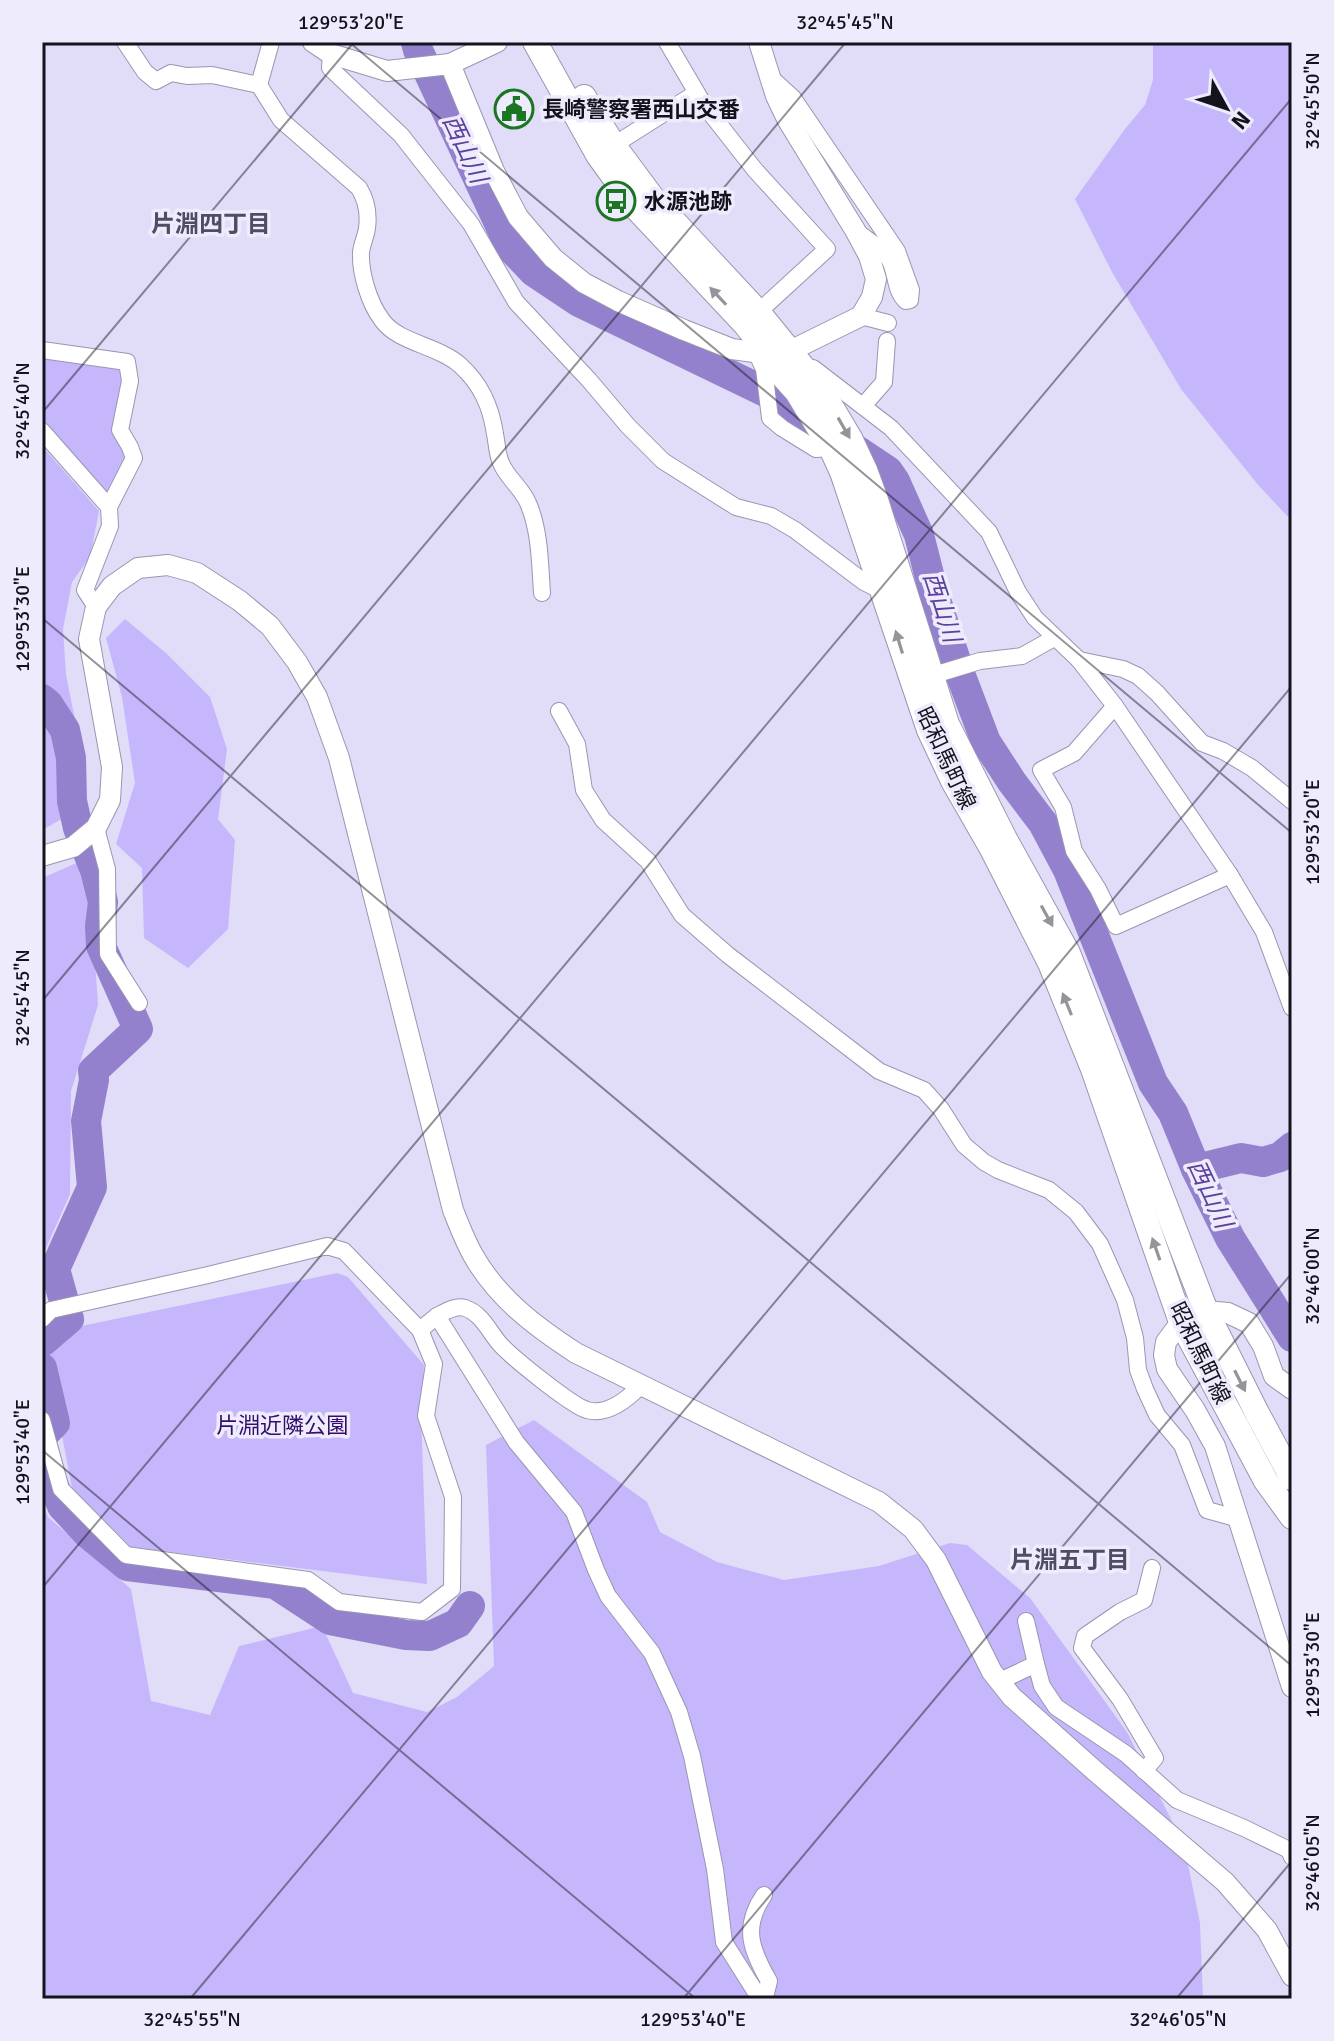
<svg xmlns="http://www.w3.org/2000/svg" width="1334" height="2041" font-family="Signika,'Noto Sans JP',sans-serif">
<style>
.green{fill:#c6b7fc}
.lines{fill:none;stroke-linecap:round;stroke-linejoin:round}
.river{stroke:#9381cd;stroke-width:30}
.minor-casing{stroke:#9a95b0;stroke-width:18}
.tertiary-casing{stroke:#9a95b0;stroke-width:22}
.secondary-casing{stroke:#9a95b0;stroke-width:26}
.minor{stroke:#fff;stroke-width:16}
.tertiary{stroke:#fff;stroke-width:20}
.secondary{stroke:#fff;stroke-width:24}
.oneway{fill:#959499}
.ticks{fill:none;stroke:#14121c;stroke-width:2;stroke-opacity:0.45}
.labels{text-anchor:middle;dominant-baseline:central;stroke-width:7;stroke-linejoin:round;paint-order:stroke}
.poi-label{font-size:22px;font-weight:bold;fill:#14121c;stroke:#eeebfc;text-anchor:start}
.street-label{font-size:22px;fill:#14121c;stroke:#eeebfc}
.park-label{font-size:22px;fill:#340e6a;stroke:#eeebfc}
.water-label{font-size:24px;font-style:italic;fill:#5d419d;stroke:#eeebfc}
.neighbourhood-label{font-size:24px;font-weight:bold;fill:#514c63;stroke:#eeebfc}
.neatline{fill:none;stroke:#14121c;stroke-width:3}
.ticks-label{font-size:20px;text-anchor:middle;fill:#14121c}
</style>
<rect width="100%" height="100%" fill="#e1dcf8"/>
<g class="green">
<path d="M1153 42H1292V521L1259 486 1181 389 1112 272 1075 199 1125 129 1145 105 1153 80Z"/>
<path d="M42 358 120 366 125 379 129 457 108 495 86 472 42 421Z"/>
<path d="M42 446 99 511 90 557 72 582 63 629 66 675 84 764V793L67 816 44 829H42Z"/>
<path d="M125 619 167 654 210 697 227 749 218 819 235 840 228 929 188 968 144 938 142 868 116 844 135 783 122 697 106 638Z"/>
<path d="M88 858 98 1005 71 1091 70 1194 42 1257V878Z"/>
<path d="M337 1273 348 1277 424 1365 421 1413 427 1584 131 1547 72 1488 48 1362 55 1340 72 1328Z"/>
<path d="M534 1420 647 1502 660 1532 717 1562 784 1580 879 1566 950 1543 967 1545 1030 1598 1127 1732 1184 1845 1200 1923 1203 1999H42V1501L48 1517 131 1589 151 1701 210 1715 239 1646 322 1626 353 1693 427 1712 457 1697 494 1666 486 1445Z"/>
</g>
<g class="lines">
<g class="river">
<path d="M416 42 418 50 510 247 534 272 579 302 780 399 888 471 895 481 919 535 934 594 961 676 986 742 1012 782 1043 823 1068 870 1153 1083 1173 1113 1196 1169 1230 1238 1292 1337"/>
<path d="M42 699 48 704 65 730 71 758 72 801 78 828 95 870 103 902 100 926 101 946 138 1029 93 1071 94 1080 86 1121 92 1187 55 1269 69 1319 42 1342"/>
<path d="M1196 1169 1241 1158 1263 1162 1280 1157 1292 1147"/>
<path d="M42 1368 55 1423 42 1436"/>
<path d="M42 1457 62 1506 88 1534 127 1566 275 1584 330 1620 406 1635 430 1636 458 1623 470 1606"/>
</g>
<g class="minor-casing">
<g id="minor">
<path d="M125 42 145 72 156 81 171 73 187 76 212 75 259 85 281 120 359 188C367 201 369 213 367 228 366 236 362 244 361 252 360 273 369 303 382 320 398 343 437 345 460 365 481 384 491 406 495 434 497 444 497 454 501 463 507 478 522 488 528 503 540 530 540 564 542 593"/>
<path d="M667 42 704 105 755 170 827 249 753 317"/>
<path d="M331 54 330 68 401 135 471 224 516 302 589 380 628 426 663 461 736 507 771 516 795 530 864 582 874 587 888 586"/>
<path d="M770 77 793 98 897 251 911 290 910 300 906 301C894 290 897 272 889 259 883 249 869 241 860 234"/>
<path d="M259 85 271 42"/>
<path d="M606 150 696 93"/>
<path d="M861 316 888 323"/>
<path d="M42 350 127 362 130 381 120 430 130 447 134 458 109 507 110 526 85 590 96 607"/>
<path d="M757 354 764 369 770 418 782 428 816 449 831 448"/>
<path d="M813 368 891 428 989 532 1018 592 1035 618 1079 660 1115 706 1230 875 1264 932 1292 1008"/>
<path d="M863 406 884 382 887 341"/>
<path d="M42 431 109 507"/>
<path d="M1079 660 1123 669 1138 676 1157 693 1202 743 1223 751 1252 768 1292 801"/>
<path d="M924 678 980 661 1022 656 1054 638"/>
<path d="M1115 706 1074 753 1041 770 1063 807 1074 851 1098 889 1116 926 1230 875"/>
<path d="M559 711 577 744 584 790 603 820 648 861 682 915 728 955 879 1071 924 1090 941 1109 964 1145 984 1162 998 1170 1049 1190 1076 1212 1100 1244 1125 1300 1135 1338 1138 1370 1145 1389 1157 1415 1182 1445 1207 1510 1239 1519"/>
<path d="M96 828 107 869 108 954 139 1003"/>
<path d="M437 1316C445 1312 455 1305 465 1308 481 1313 489 1331 499 1343 510 1356 572 1406 587 1410 607 1416 628 1399 641 1385"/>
<path d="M42 1319 51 1310 208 1275 327 1246 344 1251 420 1330 434 1364 426 1416 453 1497 452 1589 422 1612 339 1602 308 1580 126 1555 61 1489 42 1420"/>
<path d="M420 1330 437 1316 516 1442 574 1512 596 1570 608 1596 652 1653 679 1712 692 1756 715 1869 724 1942 760 1999"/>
<path d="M1026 1621 1036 1664"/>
<path d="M1000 1681 1036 1664 1042 1686 1056 1707 1126 1754 1177 1800 1244 1828 1289 1850 1292 1857"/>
<path d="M1144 1771 1155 1758 1120 1699 1082 1648 1085 1636 1120 1612 1144 1600 1152 1568"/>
<path d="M762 1999 766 1993 769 1981C751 1950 742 1927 764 1895"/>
</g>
</g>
<g class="tertiary-casing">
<g id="tertiary">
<path d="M313 42 331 54 387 71 450 64 497 42"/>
<path d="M450 64 494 171 518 217 553 258 584 283 618 301 684 330 732 349 769 354 790 351 861 316 872 297 876 279 869 256 855 230 787 119 776 96 759 42"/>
<path d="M42 856 73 847 96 828 110 800 112 767 89 639 96 607 112 586 138 568 168 565 197 573 240 601 270 626 297 662 317 697 339 758 453 1210C459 1225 465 1241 473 1255 497 1298 536 1327 576 1353L879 1502 913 1529 936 1560 992 1672 1012 1697 1095 1771 1225 1882 1267 1930 1292 1976"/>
<path d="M1292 1389 1274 1376 1263 1346 1249 1323 1228 1313 1206 1311 1181 1322 1166 1342 1164 1355 1167 1369 1195 1410 1215 1446 1292 1687"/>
</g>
</g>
<g class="secondary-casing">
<g id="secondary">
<path d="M535 42 598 155 638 210 745 324 769 354 777 370 797 392 831 448 842 472 929 730 953 781 992 849 1050 963 1093 1069 1181 1322 1266 1481 1292 1517"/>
<path d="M584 97 614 146 654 200 758 312 820 388 851 440 865 470 876 500 947 724 1005 839 1068 953 1206 1311 1257 1413 1292 1478"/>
</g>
</g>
<use href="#minor" class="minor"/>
<use href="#tertiary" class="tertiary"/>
<use href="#secondary" class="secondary"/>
</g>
<defs><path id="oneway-solid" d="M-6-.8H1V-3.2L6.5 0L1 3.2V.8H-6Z" transform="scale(2)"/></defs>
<g class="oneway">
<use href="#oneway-solid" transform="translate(718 296) rotate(-133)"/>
<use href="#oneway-solid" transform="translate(844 428) rotate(60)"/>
<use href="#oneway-solid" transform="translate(899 642) rotate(-107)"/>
<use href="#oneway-solid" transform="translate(1047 916) rotate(61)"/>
<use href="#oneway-solid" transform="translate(1067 1004) rotate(-112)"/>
<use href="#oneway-solid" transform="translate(1156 1249) rotate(-109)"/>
<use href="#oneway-solid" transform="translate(1240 1381) rotate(63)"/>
</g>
<path class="ticks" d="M349 42 1292 833M42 413 354 42M42 618 1292 1666M42 1001 846 42M42 1450 696 1999M42 1588 1292 98M190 1999 1292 686M683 1999 1292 1273M1176 1999 1292 1861"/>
<defs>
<g id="civic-ring" transform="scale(2)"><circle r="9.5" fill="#eeebfc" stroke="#1c7522" stroke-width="1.5"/><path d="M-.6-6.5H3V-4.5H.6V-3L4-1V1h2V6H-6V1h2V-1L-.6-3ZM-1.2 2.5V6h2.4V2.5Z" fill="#1c7522"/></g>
<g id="bus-ring" transform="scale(2)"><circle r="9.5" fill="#eeebfc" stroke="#1c7522" stroke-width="1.5"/><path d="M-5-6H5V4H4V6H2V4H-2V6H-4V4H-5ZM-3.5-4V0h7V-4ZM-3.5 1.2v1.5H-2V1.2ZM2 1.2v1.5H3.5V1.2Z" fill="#1c7522"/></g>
</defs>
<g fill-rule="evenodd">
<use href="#civic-ring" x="514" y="109"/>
<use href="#bus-ring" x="616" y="201"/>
</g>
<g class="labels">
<g class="poi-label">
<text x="542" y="109">長崎警察署西山交番</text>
<text x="644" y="201">水源池跡</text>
</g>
<g class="street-label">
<text transform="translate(946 758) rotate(65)">昭和馬町線</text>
<text transform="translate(1200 1353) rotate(64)">昭和馬町線</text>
</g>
<g class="park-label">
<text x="282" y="1425">片淵近隣公園</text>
</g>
<g class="water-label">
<text transform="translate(465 149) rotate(65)">西山川</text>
<text transform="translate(942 607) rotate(72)">西山川</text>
<text transform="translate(1210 1194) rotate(65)">西山川</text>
</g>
<g class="neighbourhood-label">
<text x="211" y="224">片淵四丁目</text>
<text x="1070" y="1560">片淵五丁目</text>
</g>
</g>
<rect width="1334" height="2041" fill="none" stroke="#eeebfc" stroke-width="88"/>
<g transform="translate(1226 108) rotate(130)" stroke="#eeebfc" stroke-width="6" paint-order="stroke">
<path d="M0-6L14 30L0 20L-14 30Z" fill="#14121c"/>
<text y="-12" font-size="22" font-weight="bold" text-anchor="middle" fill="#14121c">N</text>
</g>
<rect x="44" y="44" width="1246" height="1953" class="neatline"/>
<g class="ticks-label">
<text x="351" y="29">129°53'20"E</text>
<text x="845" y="29">32°45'45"N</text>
<text transform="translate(1312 101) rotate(-90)" y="7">32°45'50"N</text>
<text transform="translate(22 411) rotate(-90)" y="7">32°45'40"N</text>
<text transform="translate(22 619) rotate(-90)" y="7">129°53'30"E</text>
<text transform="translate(1312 832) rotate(-90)" y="7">129°53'20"E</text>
<text transform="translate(22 998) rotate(-90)" y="7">32°45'45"N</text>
<text transform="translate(1312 1276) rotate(-90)" y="7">32°46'00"N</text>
<text transform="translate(22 1452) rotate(-90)" y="7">129°53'40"E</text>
<text transform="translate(1312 1665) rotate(-90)" y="7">129°53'30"E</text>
<text transform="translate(1312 1863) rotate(-90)" y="7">32°46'05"N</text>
<text x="192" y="2026">32°45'55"N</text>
<text x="693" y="2026">129°53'40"E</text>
<text x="1178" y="2026">32°46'05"N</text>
</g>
</svg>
